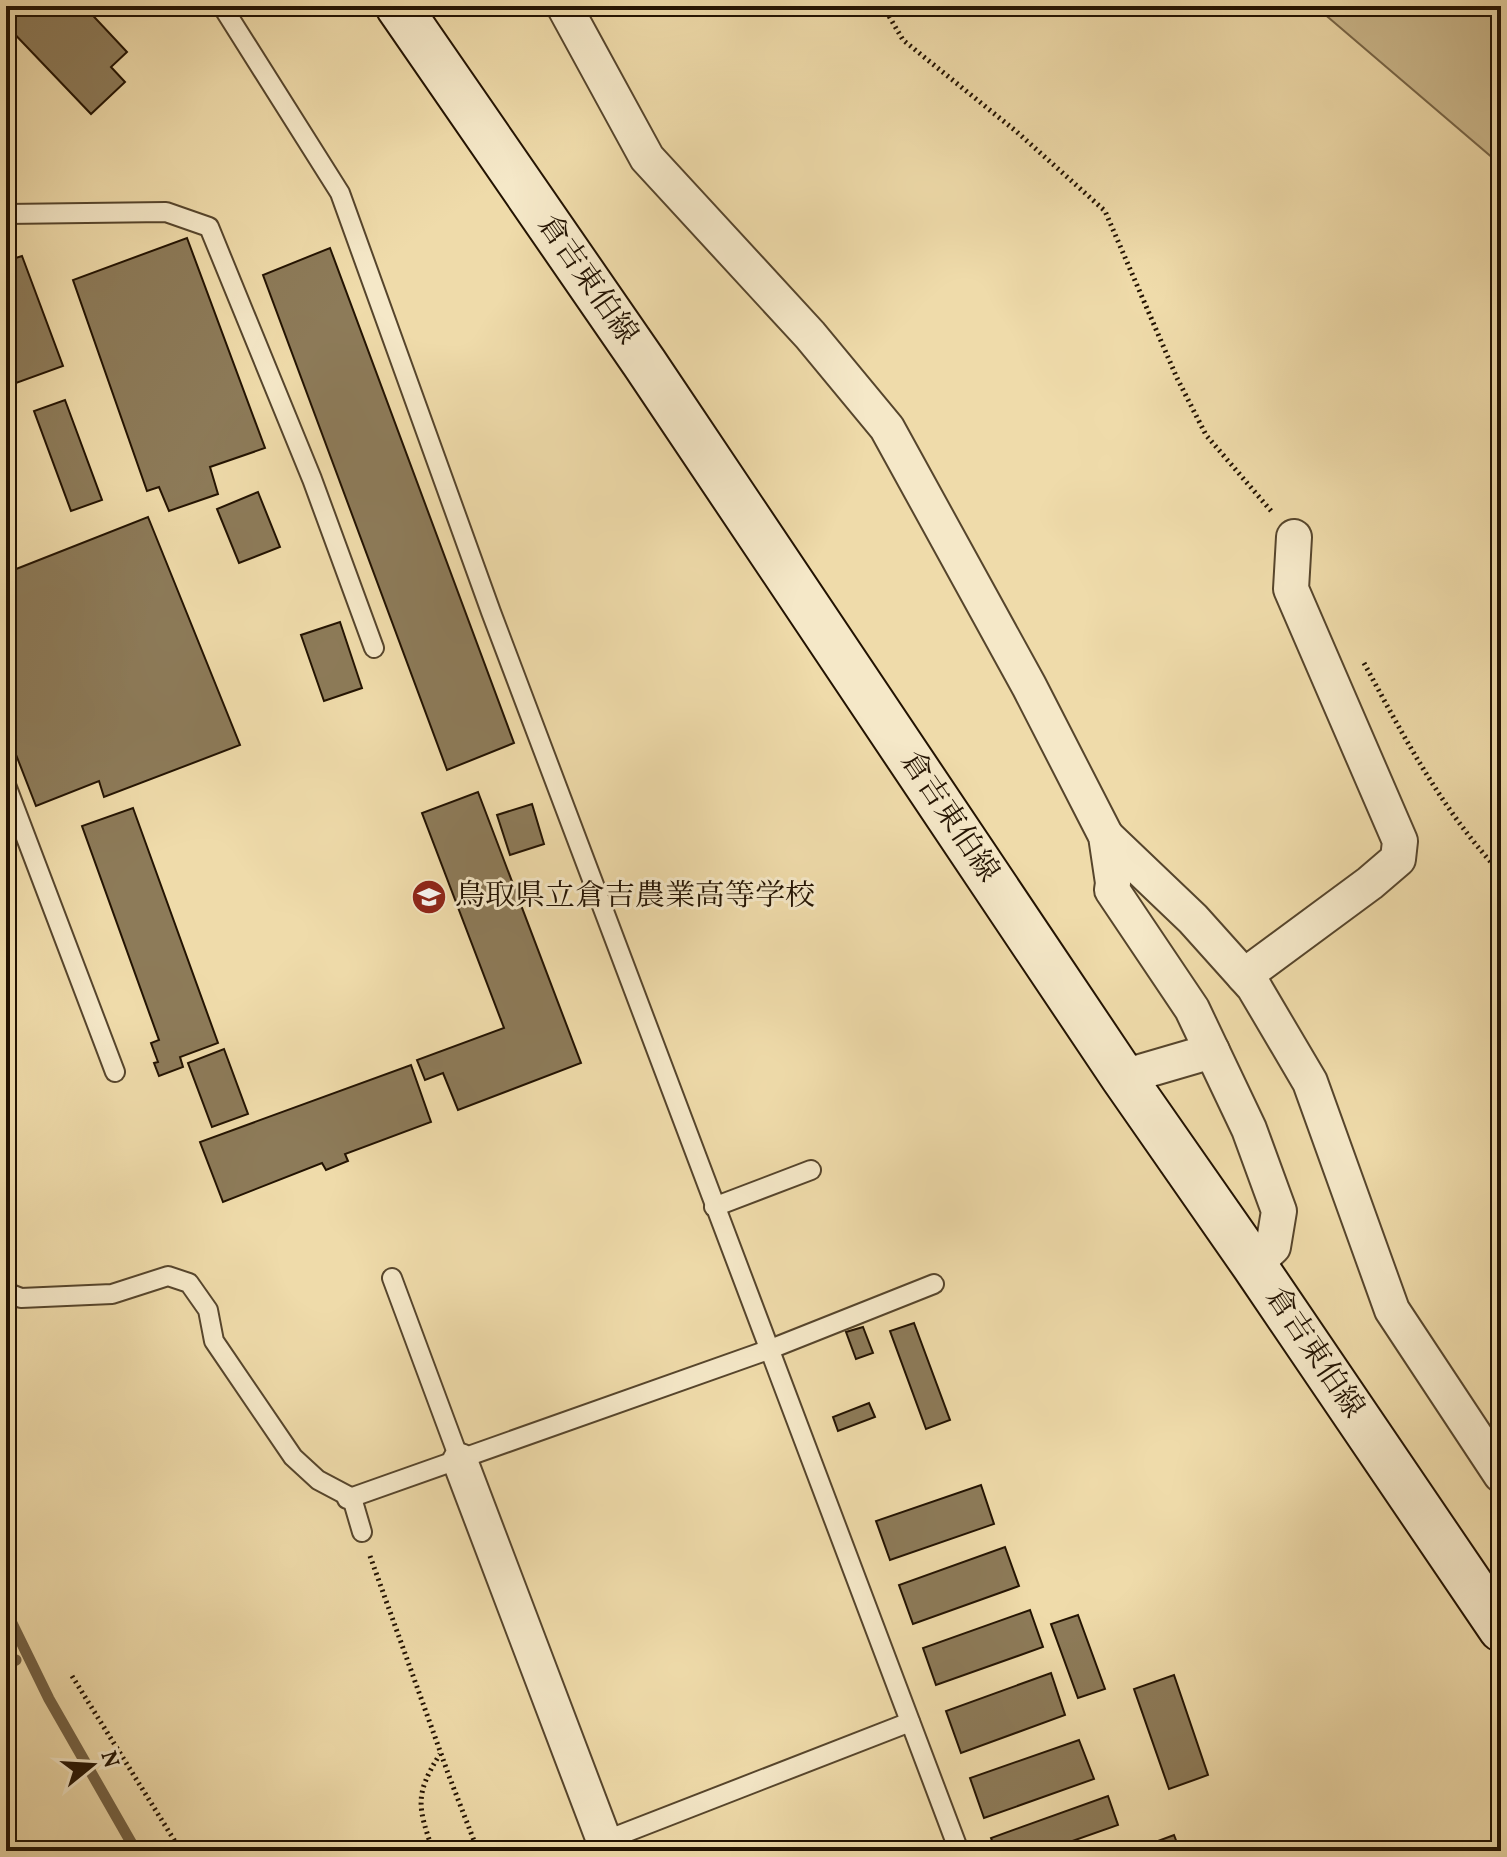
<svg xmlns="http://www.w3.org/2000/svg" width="1507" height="1857" font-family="Vollkorn,'Noto Serif JP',serif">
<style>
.green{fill:#ccb98d;stroke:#786648;stroke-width:2}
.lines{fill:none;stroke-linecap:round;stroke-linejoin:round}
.stream{stroke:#746245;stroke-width:11}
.building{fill:#8d7b59;stroke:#231302;stroke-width:2}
.service-casing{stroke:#56452c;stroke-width:22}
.minor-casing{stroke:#56452c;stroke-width:38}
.secondary-casing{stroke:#231302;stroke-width:48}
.path{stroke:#231302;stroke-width:5;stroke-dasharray:2 4;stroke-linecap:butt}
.service{stroke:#f5e8c8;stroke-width:18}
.minor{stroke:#f5e8c8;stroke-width:34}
.secondary{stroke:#f5e8c8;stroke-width:44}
.labels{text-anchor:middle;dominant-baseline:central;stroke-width:6;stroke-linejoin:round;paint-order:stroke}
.street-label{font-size:30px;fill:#231302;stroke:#f5e8c8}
.poi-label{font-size:30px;fill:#231302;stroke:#f5e8c8;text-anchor:start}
</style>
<rect width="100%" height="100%" fill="#efdbaa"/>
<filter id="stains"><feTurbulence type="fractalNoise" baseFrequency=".0025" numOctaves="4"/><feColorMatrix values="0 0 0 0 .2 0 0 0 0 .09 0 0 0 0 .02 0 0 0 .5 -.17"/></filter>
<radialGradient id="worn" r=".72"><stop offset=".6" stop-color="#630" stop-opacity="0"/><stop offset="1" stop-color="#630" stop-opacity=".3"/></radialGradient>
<path class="green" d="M1315 6H1501V165Z"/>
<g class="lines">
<g class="stream">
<path d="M6 1611 49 1699 136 1851"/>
<path d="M6 1665 16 1660"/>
</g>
</g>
<g class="building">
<path d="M6 6H84L127 52 111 67 125 82 91 114 6 25Z"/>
<path d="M187 238 265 448 210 467 218 494 169 511 159 487 147 491 73 280Z"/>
<path d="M330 248 514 743 447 770 263 275Z"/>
<path d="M22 256 63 366 16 383 6 356V261Z"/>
<path d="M65 400 102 500 71 511 34 411Z"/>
<path d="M258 492 280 547 239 563 217 509Z"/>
<path d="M148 517 240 745 104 797 99 781 36 806 6 729V573Z"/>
<path d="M340 622 362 688 324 701 301 635Z"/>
<path d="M478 792 581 1063 458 1110 443 1073 425 1080 417 1060 504 1028 422 813Z"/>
<path d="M532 804 544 844 510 855 497 815Z"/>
<path d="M133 808 218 1043 180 1057 183 1067 159 1076 154 1063 158 1062 151 1043 159 1040 82 826Z"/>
<path d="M224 1049 248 1114 212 1127 188 1063Z"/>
<path d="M411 1065 431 1122 345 1154 348 1161 326 1170 322 1163 223 1202 200 1142Z"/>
<path d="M914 1323 950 1420 926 1429 890 1331Z"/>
<path d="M863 1327 873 1353 856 1359 846 1332Z"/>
<path d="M869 1403 875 1417 838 1431 833 1417Z"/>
<path d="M981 1485 994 1524 890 1560 876 1521Z"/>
<path d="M1005 1547 1019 1586 913 1624 899 1585Z"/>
<path d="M1030 1610 1043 1647 936 1685 923 1648Z"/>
<path d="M1078 1615 1105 1689 1078 1698 1051 1624Z"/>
<path d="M1051 1673 1065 1715 961 1753 946 1711Z"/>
<path d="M1174 1675 1208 1775 1169 1789 1134 1689Z"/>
<path d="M1079 1740 1094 1779 984 1818 970 1778Z"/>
<path d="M1108 1796 1118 1825 1044 1851H996L991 1838Z"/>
<path d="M1174 1835 1180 1851H1131Z"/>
</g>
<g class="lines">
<g class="service-casing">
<g id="service">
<path d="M222 6 340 193 491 612 959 1851"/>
<path d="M6 214 166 212 209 227 312 479 374 648"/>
<path d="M6 785 115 1072"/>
<path d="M714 1207 811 1170"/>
<path d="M392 1278 460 1461"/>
<path d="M6 1292 21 1298 112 1294 168 1276 189 1283 208 1310 214 1341 293 1457 318 1480 352 1498 362 1532"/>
<path d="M347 1499 768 1350 934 1284"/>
<path d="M604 1841 910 1722"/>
</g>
</g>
<g class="minor-casing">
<g id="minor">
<path d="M564 6 647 158 810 335 887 428 1029 686 1106 836 1113 883 1112 890 1192 1009 1249 1129 1279 1211 1273 1247 1254 1265"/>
<path d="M1106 836 1193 919 1254 987 1310 1082 1392 1310 1501 1475"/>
<path d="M1244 976 1370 883 1398 859 1400 841 1291 589 1294 537"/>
<path d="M1123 1077 1212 1051"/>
<path d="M460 1461 608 1851"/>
</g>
</g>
<g class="secondary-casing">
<path id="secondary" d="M398 6 645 364 1123 1077 1254 1265 1501 1629"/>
</g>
<g class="path">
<path d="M883 6 903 40 1017 132 1105 211 1177 378 1206 435 1272 512"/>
<path d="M1364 663C1404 737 1443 812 1501 873"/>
<path d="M370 1556 449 1776 478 1851"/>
<path d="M72 1676 181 1851"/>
<path d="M433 1851C418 1807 414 1795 440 1754"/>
</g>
<use href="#service" class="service"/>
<use href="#minor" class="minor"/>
<use href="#secondary" class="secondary"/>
</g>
<defs>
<g id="school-disc" transform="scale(1.8)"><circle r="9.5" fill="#8f2418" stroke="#f5e8c8"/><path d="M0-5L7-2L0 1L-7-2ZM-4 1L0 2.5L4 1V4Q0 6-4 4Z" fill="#fff"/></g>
</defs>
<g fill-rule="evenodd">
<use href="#school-disc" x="429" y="897"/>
</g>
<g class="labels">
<g class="street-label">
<text transform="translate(587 280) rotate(55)">倉吉東伯線</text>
<text transform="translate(949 817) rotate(56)">倉吉東伯線</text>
<text transform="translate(1314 1353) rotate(56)">倉吉東伯線</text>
</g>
<g class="poi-label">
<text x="455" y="897">鳥取県立倉吉農業高等学校</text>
</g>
</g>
<rect width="1507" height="1857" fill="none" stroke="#efdbaa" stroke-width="32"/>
<rect x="8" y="8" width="1491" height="1841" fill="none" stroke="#231302" stroke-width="4"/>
<rect x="16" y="16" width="1475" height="1825" fill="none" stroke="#231302" stroke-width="2"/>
<g transform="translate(92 1765) rotate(72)" stroke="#f5e8c8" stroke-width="6" paint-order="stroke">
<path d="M0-6L14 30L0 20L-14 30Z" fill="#231302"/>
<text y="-12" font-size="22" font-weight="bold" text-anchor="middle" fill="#231302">N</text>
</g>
<rect width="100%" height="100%" filter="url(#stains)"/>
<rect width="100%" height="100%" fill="url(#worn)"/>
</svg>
